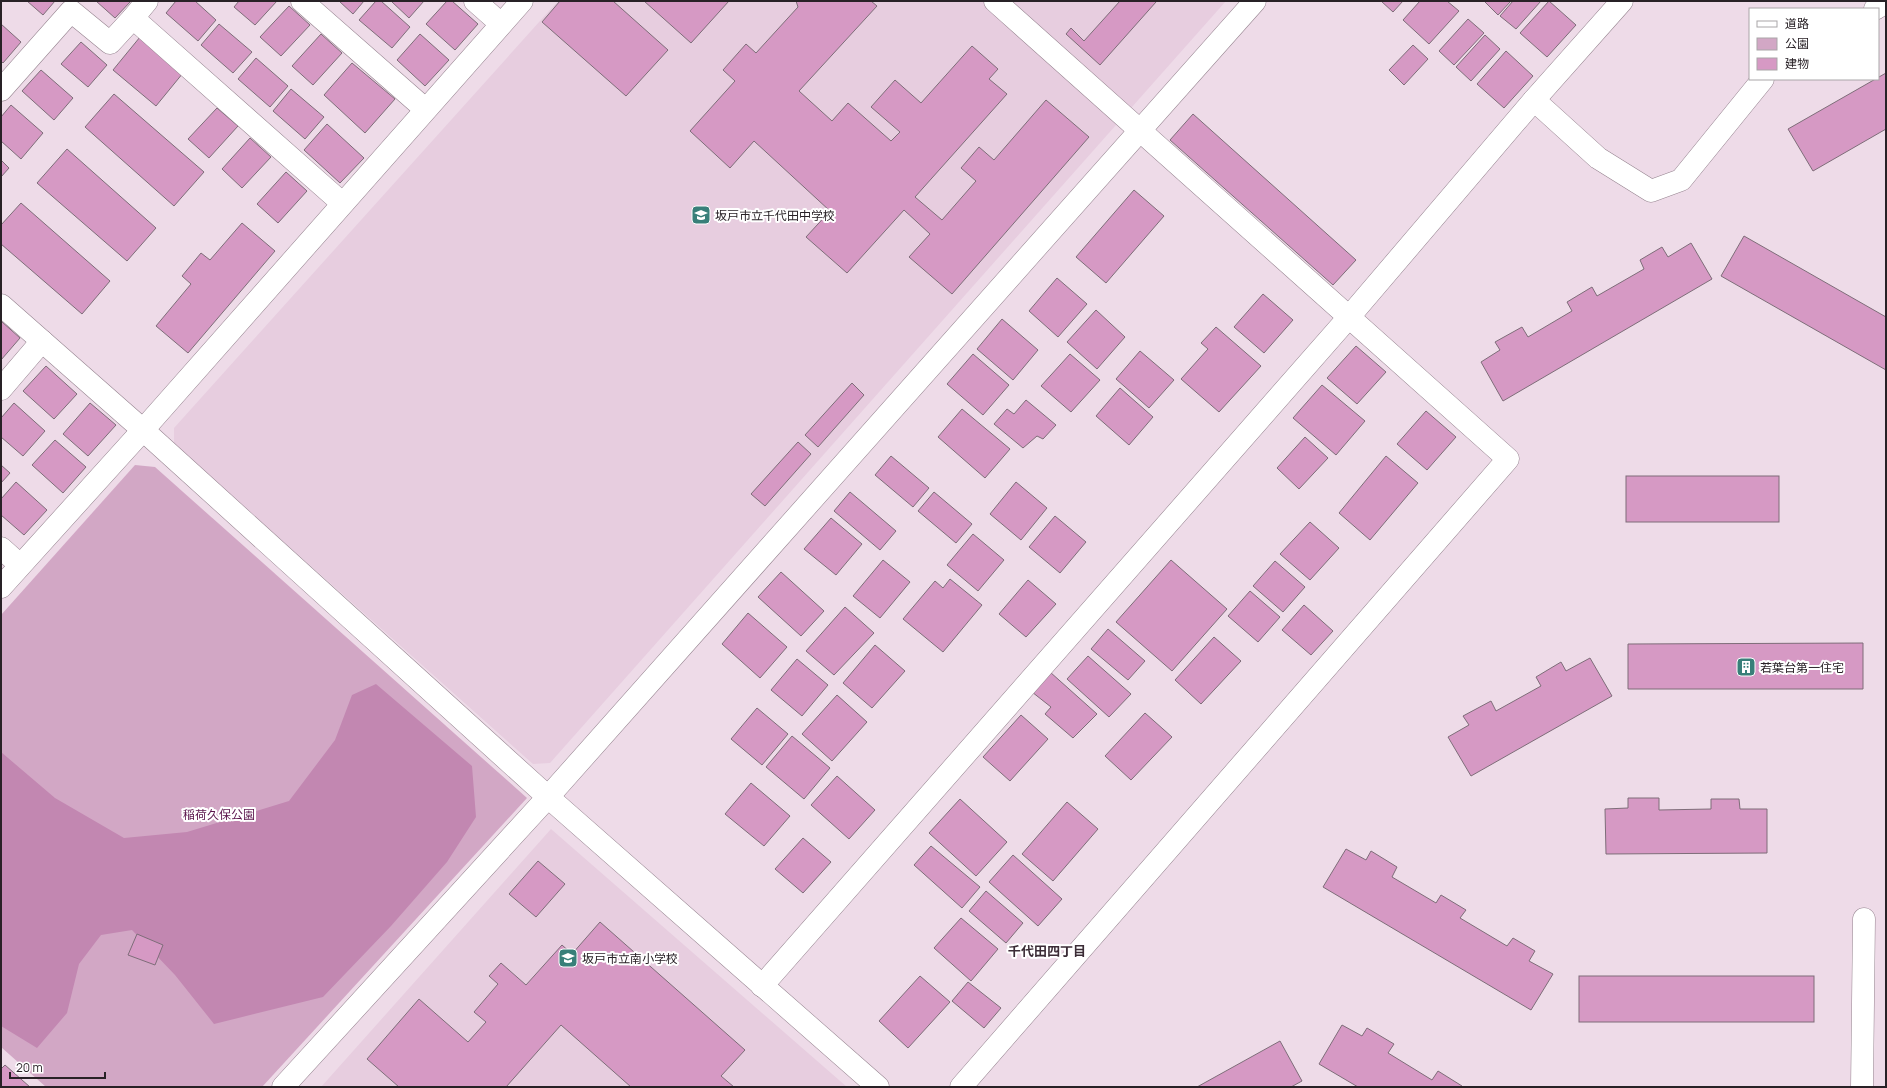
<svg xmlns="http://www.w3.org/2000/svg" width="1887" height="1088" font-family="Manrope,'Noto Sans JP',sans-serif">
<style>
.built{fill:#e7cddf}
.green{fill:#d2a7c5}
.forest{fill:#c287b1}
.building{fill:#d699c4;stroke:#7e6d79}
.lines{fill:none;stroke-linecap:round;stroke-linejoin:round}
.minor-casing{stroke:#95838f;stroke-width:23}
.minor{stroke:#fff;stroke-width:22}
.labels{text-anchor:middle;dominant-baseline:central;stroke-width:4;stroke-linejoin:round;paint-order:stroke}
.poi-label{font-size:12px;fill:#282126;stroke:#fff;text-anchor:start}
.park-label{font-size:12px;fill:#5b154d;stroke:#fff}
.neighbourhood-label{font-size:13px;font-weight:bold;fill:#3b2c36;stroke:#fff}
</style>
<rect width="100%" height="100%" fill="#eedbe8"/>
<g class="built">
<path d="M558 1H1226L550 763 533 764 174 444V428Z"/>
<path d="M551 829 847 1087H321Z"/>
</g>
<path class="green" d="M135 465 155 467 527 798 262 1087H46L1 1047V615Z"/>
<path class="forest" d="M376 684 472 766 476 817 447 862 391 926 323 997 214 1024 175 975 132 930 101 935 79 964 67 1013 37 1048 1 1026V752L55 798 124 838 187 832 289 801 335 740 352 695Z"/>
<g class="building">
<path d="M27 1H55L43 15Z"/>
<path d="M96 1H131L115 18Z"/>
<path d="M176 1H195L216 20 198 41 166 13Z"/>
<path d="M239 1H277L255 25 234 7Z"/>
<path d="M339 1H364L353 14Z"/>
<path d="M376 1H381L410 27 392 48 359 20Z"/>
<path d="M391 1H424L409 18Z"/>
<path d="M447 1H452L478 24 455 50 426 24Z"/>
<path d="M560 1H613L668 50 626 96 542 22Z"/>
<path d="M644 1H729L691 43Z"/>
<path d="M796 1H871L877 6 799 91 832 121 848 103 891 141 900 132 871 107 895 80 921 103 972 46 998 69 989 79 1007 94 915 197 942 220 976 181 961 168 979 147 994 160 1046 100 1089 137 952 294 909 257 930 234 904 210 847 273 806 237 830 211 754 141 730 168 690 131 735 81 723 70 746 44 756 53 798 7Z"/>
<path d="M1120 1H1154L1156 2 1100 65 1066 34 1071 28 1084 41Z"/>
<path d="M1381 1H1403L1393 12Z"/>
<path d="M1420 1H1447L1459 11 1429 44 1403 20Z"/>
<path d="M1484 1H1511L1498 15Z"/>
<path d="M1513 1H1541L1516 29 1500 16Z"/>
<path d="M1549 1 1576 25 1547 57 1520 33Z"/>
<path d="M289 6 310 25 281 56 260 37Z"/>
<path d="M1468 19 1484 33 1454 65 1439 51Z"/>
<path d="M1 24 21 42 3 63 1 61Z"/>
<path d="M219 24 252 52 233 73 201 45Z"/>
<path d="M321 34 342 53 313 85 292 66Z"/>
<path d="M420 34 449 60 425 86 397 60Z"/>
<path d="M1485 35 1500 49 1471 81 1456 67Z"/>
<path d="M140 37 183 73 156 106 113 70Z"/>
<path d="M81 42 107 65 88 87 61 64Z"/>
<path d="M1413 45 1428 59 1404 85 1389 70Z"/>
<path d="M1506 51 1533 76 1504 108 1477 84Z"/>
<path d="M256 58 288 86 270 107 238 79Z"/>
<path d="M352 63 395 99 365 133 324 95Z"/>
<path d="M41 70 73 98 54 120 22 91Z"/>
<path d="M1886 73V129L1813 171 1788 129Z"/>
<path d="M291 89 324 117 305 139 273 111Z"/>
<path d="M114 94 204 172 174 206 85 127Z"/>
<path d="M11 105 43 133 21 159 1 141V117Z"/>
<path d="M217 108 238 126 209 158 188 139Z"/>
<path d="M1193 114 1356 260 1333 285 1170 140Z"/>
<path d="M327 124 364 158 340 183 304 150Z"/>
<path d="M250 138 271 157 242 188 222 169Z"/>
<path d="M67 149 156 228 127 261 37 183Z"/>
<path d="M1 160 9 168 1 177Z"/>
<path d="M286 172 307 191 278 223 257 204Z"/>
<path d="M1134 190 1164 216 1106 283 1076 257Z"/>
<path d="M21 203 110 281 82 314 1 244V225Z"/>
<path d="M242 223 275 251 188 353 156 326 191 284 182 276 201 253 210 260Z"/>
<path d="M1744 236 1886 317V370L1721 276Z"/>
<path d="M1691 243 1712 279 1503 401 1481 362 1500 350 1495 342 1522 327 1528 337 1572 311 1567 302 1592 287 1597 296 1644 269 1640 260 1662 247 1668 257Z"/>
<path d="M1057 278 1087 304 1058 337 1029 311Z"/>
<path d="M1263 294 1293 320 1264 353 1234 327Z"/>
<path d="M1096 310 1125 337 1097 369 1067 342Z"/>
<path d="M1002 319 1038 350 1013 380 977 349Z"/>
<path d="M1 321 20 338 1 360Z"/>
<path d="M1216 327 1261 366 1219 412 1181 379 1208 349 1201 343Z"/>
<path d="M1356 346 1386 372 1357 404 1327 378Z"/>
<path d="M1140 351 1174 380 1149 408 1116 379Z"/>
<path d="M973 354 1009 385 983 415 947 384Z"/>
<path d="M1070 354 1100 380 1071 412 1041 386Z"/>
<path d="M46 366 77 394 54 419 23 391Z"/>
<path d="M852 383 864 395 818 447 805 435Z"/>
<path d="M1322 385 1365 421 1336 455 1293 418Z"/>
<path d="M1120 388 1153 417 1129 445 1096 416Z"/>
<path d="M1026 400 1056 425 1043 439 1037 436 1023 448 994 424 1007 409 1014 414Z"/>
<path d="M14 403 45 431 23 456 1 437V418Z"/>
<path d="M90 403 116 425 88 456 63 434Z"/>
<path d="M962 409 1010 449 985 478 938 437Z"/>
<path d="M1426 411 1456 437 1427 470 1397 444Z"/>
<path d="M1305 437 1328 458 1299 489 1277 468Z"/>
<path d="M55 440 86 467 63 493 32 465Z"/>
<path d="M798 442 811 454 765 506 751 494Z"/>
<path d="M891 456 929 488 913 507 875 475Z"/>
<path d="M1386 456 1418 483 1370 540 1339 513Z"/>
<path d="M1 465 10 473 1 483Z"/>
<rect x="1626" y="476" width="153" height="46"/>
<path d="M16 482 47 510 24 535 1 515V499Z"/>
<path d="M1016 482 1047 508 1021 540 990 514Z"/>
<path d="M850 492 896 531 880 550 834 511Z"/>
<path d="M934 492 972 524 956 543 918 511Z"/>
<path d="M1055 516 1086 542 1060 573 1029 547Z"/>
<path d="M831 518 862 544 836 575 804 549Z"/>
<path d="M1310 522 1339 548 1310 580 1280 554Z"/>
<path d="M973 534 1004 560 978 591 947 565Z"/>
<path d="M883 560 910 582 880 618 853 596Z"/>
<path d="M1171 560 1227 609 1172 671 1116 622Z"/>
<path d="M1275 561 1305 587 1283 612 1253 586Z"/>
<path d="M781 572 824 611 801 636 758 597Z"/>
<path d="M950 579 982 605 943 652 903 619 935 581 943 588Z"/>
<path d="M1028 580 1056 604 1026 637 999 614Z"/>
<path d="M1250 591 1280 617 1258 642 1228 616Z"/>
<path d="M1304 605 1333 631 1311 655 1282 630Z"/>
<path d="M845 607 874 633 834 675 806 651Z"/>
<path d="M748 613 787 647 760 678 722 644Z"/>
<path d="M1108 629 1145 661 1128 680 1091 649Z"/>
<path d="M1214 637 1241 661 1201 704 1175 680Z"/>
<path d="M1863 643V689H1628V644Z"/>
<path d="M875 645 905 671 872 708 843 683Z"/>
<path d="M1088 656 1131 694 1109 717 1067 679Z"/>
<path d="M1590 658 1612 696 1471 776 1448 737 1469 725 1463 716 1491 701 1496 711 1541 686 1536 677 1561 662 1566 671Z"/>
<path d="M797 659 828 685 802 716 771 690Z"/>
<path d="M1050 672 1097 714 1073 738 1045 714 1051 707 1032 692Z"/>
<path d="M837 695 867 722 832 761 802 734Z"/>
<path d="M757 708 788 734 762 765 731 739Z"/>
<path d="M1145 713 1172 737 1131 780 1105 756Z"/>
<path d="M1021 715 1048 739 1010 781 983 757Z"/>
<path d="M792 736 830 768 804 799 766 767Z"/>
<path d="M837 776 875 810 849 839 811 805Z"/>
<path d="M751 783 790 816 764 846 725 814Z"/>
<path d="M1628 798H1659V810L1711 809V799H1739L1740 809H1767V853L1606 854 1605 809 1628 808Z"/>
<path d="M960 799 1007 842 976 876 929 833Z"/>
<path d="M1067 802 1098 829 1053 881 1022 854Z"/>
<path d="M803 838 831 862 803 893 775 869Z"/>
<path d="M931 846 980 887 962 908 914 865Z"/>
<path d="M1346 849 1366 860 1371 851 1397 867 1392 877 1436 903 1441 895 1466 910 1460 918 1507 946 1513 938 1535 951 1529 961 1553 974 1531 1010 1323 887Z"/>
<path d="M1013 855 1062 899 1038 926 989 882Z"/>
<path d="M538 861 565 884 536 917 509 894Z"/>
<path d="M986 891 1023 923 1006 943 969 911Z"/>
<path d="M961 918 998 949 971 981 934 948Z"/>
<path d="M600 922 745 1050 721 1076 734 1087H631L561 1025 506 1087H399L367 1059 419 999 468 1042 486 1022 474 1012 498 984 489 976 501 963 526 985 562 945 572 954Z"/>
<path d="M137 934 163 945 155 965 128 955Z"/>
<path d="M920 976 950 1002 908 1048 879 1021Z"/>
<rect x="1579" y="976" width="235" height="46"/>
<path d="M968 982 1001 1008 984 1028 952 1001Z"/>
<path d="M1342 1025 1362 1036 1367 1028 1394 1044 1388 1053 1432 1080 1438 1071 1462 1086 1461 1087H1358L1319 1064Z"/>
<path d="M1280 1041 1302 1081 1291 1087H1197Z"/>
<path d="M5 1065 30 1087H1V1069Z"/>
</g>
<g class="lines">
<g class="minor-casing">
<g id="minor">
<path d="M302 1 425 109"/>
<path d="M475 1 501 24"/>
<path d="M1875 9 1886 2"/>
<path d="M133 18 147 1"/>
<path d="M1 90 71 11 110 43 133 18 342 203"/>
<path d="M1534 100 1598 158 1651 191 1681 180 1763 79"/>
<path d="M1 305 143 430 548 797 878 1087"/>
<path d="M1 389 42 341"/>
<path d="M1 548 20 565"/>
<path d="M1 587 143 430 522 1"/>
<path d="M762 986 1349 317 1534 100 1622 1"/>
<path d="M283 1087 548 797 1255 1"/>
<path d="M961 1087 1508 459 995 1"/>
<path d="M1862 1087 1864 919"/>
</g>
</g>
<use href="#minor" class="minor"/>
</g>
<defs>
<g id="school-square" transform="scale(1)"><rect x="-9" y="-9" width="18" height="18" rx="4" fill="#387f79" stroke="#fff"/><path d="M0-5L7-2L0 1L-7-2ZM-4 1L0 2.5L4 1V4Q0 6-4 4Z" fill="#fff"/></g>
<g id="building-square" transform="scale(1)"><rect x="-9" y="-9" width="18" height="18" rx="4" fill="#387f79" stroke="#fff"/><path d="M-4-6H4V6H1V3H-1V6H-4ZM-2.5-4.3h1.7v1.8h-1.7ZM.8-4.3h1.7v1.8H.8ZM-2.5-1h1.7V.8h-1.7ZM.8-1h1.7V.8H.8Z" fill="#fff"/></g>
</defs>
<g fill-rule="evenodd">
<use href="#school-square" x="701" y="215"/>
<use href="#building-square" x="1746" y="667"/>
<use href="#school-square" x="568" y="958"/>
</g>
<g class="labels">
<g class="poi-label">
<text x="715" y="215">坂戸市立千代田中学校</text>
<text x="1760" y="667">若葉台第一住宅</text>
<text x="582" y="958">坂戸市立南小学校</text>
</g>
<g class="park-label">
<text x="219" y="814">稲荷久保公園</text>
</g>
<g class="neighbourhood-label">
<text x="1047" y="951">千代田四丁目</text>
</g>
</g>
<rect width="1887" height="1088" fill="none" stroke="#282126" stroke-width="4"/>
<rect x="1749" y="8" width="130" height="72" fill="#ffffff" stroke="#a9a6a8"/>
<rect x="1757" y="21" width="20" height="6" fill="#ffffff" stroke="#a9a6a8"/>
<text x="1785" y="28" font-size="12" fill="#282126">道路</text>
<rect x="1757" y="38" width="20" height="12" fill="#d2a7c5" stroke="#a9a6a8"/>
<text x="1785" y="48" font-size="12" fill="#282126">公園</text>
<rect x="1757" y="58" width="20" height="12" fill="#d699c4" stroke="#a9a6a8"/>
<text x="1785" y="68" font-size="12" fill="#282126">建物</text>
<path d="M10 1072v6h95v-6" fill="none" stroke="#282126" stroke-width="2"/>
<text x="16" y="1072" font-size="12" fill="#282126" stroke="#ffffff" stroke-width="3" paint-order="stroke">20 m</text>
</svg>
